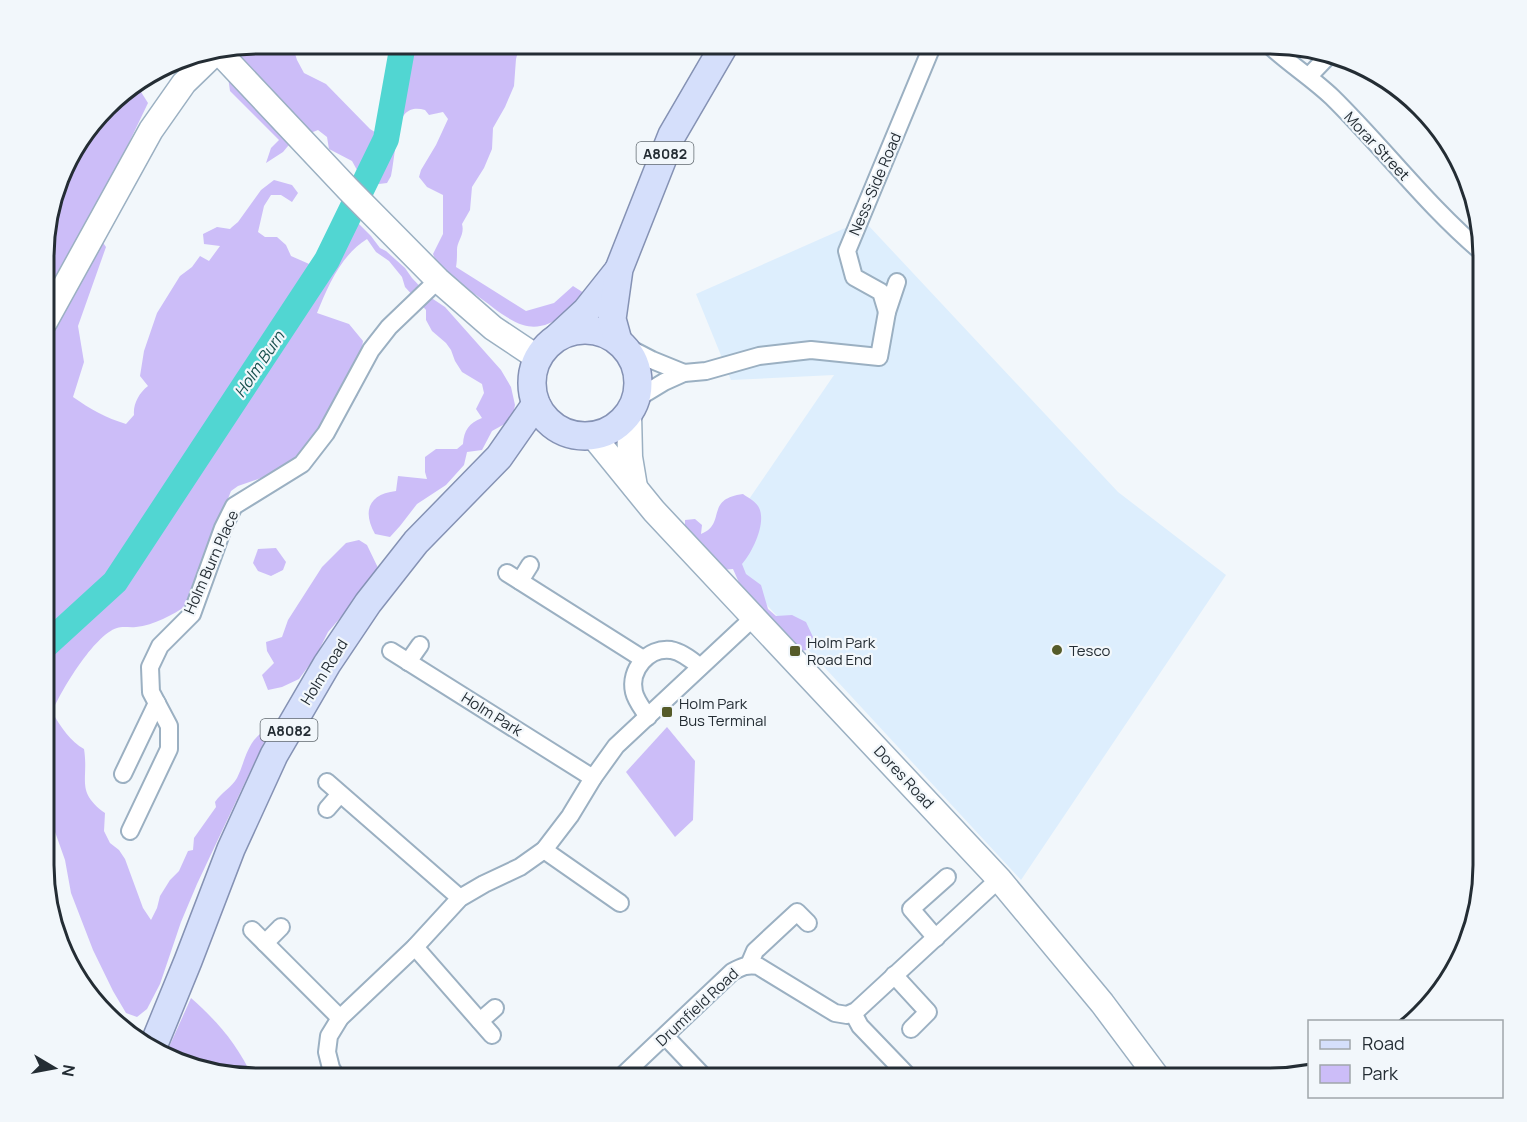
<svg xmlns="http://www.w3.org/2000/svg" width="1527" height="1122" font-family="Manrope,sans-serif">
<style>
.built{fill:#ddeefd}
.green{fill:#ccbdf8}
.lines{fill:none;stroke-linecap:round;stroke-linejoin:round}
.river{stroke:#51d6d2;stroke-width:26}
.street-casing{stroke:#9bb0c2;stroke-width:20}
.secondary-casing{stroke:#9bb0c2;stroke-width:27}
.primary-casing{stroke:#8592b4;stroke-width:30}
.street{stroke:#fff;stroke-width:16}
.secondary{stroke:#fff;stroke-width:24}
.primary{stroke:#d5dffb;stroke-width:27}
.poi-dot{fill:#555b29;stroke:#f2f7fb;stroke-width:2}
.labels{text-anchor:middle;dominant-baseline:central;stroke-width:4.5;stroke-linejoin:round;paint-order:stroke}
.shield{fill:#f2f7fb;stroke:#626a70;stroke-width:1.5}
.shield-label{font-size:14px;font-weight:bold;fill:#242d34}
.street-label{font-size:15px;fill:#242d34;stroke:#f2f7fb}
.poi-label{font-size:15px;fill:#242d34;stroke:#f2f7fb;text-anchor:start}
.water-label{font-size:16px;font-style:italic;fill:#18514f;stroke:#f2f7fb}
.rim{fill:none;stroke:#242d34;stroke-width:3}
</style>
<rect width="100%" height="100%" fill="#f2f7fb"/>
<path class="built" d="M852 225H868L1118 492 1226 575 1021 880 715 549 834 375 731 380 696 294Z"/>
<g class="green">
<path d="M257 44H292L297 60 304 73 326 84 370 129 381 136 397 89 407 44H520L516 59 514 86 505 107 493 128 492 149 484 168 472 187 470 210 462 224C465 235 457 241 457 250 457 256 457 261 456 267L526 311 554 303 573 286 584 293C571 311 548 333 523 325 505 319 491 305 476 295 461 287 439 271 433 254L443 234V195L427 187 419 177 421 170 436 145 448 119 443 112 429 115 425 110C417 108 410 108 404 115 397 123 394 163 391 176L387 183 379 184 362 179 352 161 329 149 327 137 318 130 293 140 283 152 266 163 271 148 279 140 230 91 227 70 207 53Z"/>
<path d="M136 84 148 103 90 224 106 247 78 326 84 362 73 397C90 409 106 418 126 424L134 415C133 404 139 393 148 386L140 376 144 351 157 313 180 276 192 267 200 256 209 261 220 246 204 244 203 234 217 227 230 229 232 227 238 222 261 190 274 180 292 185 298 193 292 202 281 195H271L264 206 258 232 265 237H277L286 245 291 256 316 267 321 260 324 242 330 231 337 224 343 208 371 236 380 248 386 251 405 268 412 278 430 297 445 307 501 370 511 387 515 405 512 420 492 431 482 450 467 452 464 465 446 485 417 504 400 526 390 537 375 534C362 511 369 494 396 491L398 476 427 479 425 472V457L436 449H457L463 444C464 430 469 423 482 418L476 409 484 393 482 384 462 372 455 361 451 350 446 343 432 331 426 320V310L405 287 402 277 389 261 376 252 367 239C341 255 328 286 317 313L349 324 363 341 357 379 358 395 349 408 333 418 308 454 278 472 238 486 231 491 187 605C173 615 154 625 136 627 130 628 123 626 117 628 94 635 61 691 52 712 60 726 71 742 84 749 89 780 75 791 105 813L104 831 110 843 119 850 125 859 143 908 151 920 157 908 160 896 170 880 179 871 188 851 193 850 194 838 216 807 215 802C221 793 232 787 237 778 245 762 247 742 263 732L265 740 197 884 181 922 160 984 147 1009 137 1017 126 1013 113 991 93 950 71 893 65 860 49 815 45 817V229L66 162 116 97Z"/>
<path d="M743 494C747 497 755 501 758 506 768 521 752 553 742 564L746 574 761 585 768 609 776 616 792 615 806 622 813 637 807 650 788 653 744 594 733 569 721 570 685 531V520L695 519 702 525 701 534C727 524 704 499 743 494Z"/>
<path d="M359 540 367 545 380 572 328 632 316 656 299 679 282 687 268 690 262 675 274 663 267 651 266 642 282 637 288 620 322 567 346 543Z"/>
<path d="M276 548 286 562 283 570 271 576 258 571 253 563 258 549Z"/>
<path d="M667 727 695 761 693 820 675 837 626 772Z"/>
<path d="M191 998C219 1023 237 1044 253 1078H243L176 1062 165 1056Z"/>
</g>
<g class="lines">
<path class="river" d="M45 646 115 582 327 260 386 139 403 44"/>
<g class="street-casing">
<g id="street">
<path d="M1268 44C1288 63 1312 78 1332 97 1384 148 1427 206 1483 253"/>
<path d="M1309 76 1331 53"/>
<path d="M887 312 881 292 854 277 847 251 933 44"/>
<path d="M623 345 652 360 684 373"/>
<path d="M636 399 664 382 684 373 706 371 759 356 811 350 879 357 887 312 897 282"/>
<path d="M507 573 643 659"/>
<path d="M520 581 530 565"/>
<path d="M391 651 593 778"/>
<path d="M408 662 420 645"/>
<path d="M648 717C643 709 636 701 634 692 629 670 648 647 671 650 682 652 692 660 700 667"/>
<path d="M123 774 157 703"/>
<path d="M327 782 460 898"/>
<path d="M327 809 340 794"/>
<path d="M130 831 169 749V726L151 692 150 667 160 646 192 614 223 528 234 506 302 464 326 433 371 350 389 327 438 280"/>
<path d="M544 850 620 903"/>
<path d="M252 930 340 1018"/>
<path d="M936 938 911 909 947 877"/>
<path d="M265 943 281 927"/>
<path d="M415 947 492 1035"/>
<path d="M749 965 755 951 797 912 808 923"/>
<path d="M894 975 928 1012 911 1029"/>
<path d="M853 1013 860 1026 910 1078"/>
<path d="M480 1021 495 1008"/>
<path d="M665 1036 705 1078"/>
<path d="M337 1078 331 1068 327 1052 329 1036 340 1018 415 947 460 898 484 884 520 867 544 850 570 816 593 778 616 746 753 618"/>
<path d="M620 1078 732 972C741 967 747 964 758 966L835 1013 847 1015 856 1011 999 879"/>
</g>
</g>
<g class="secondary-casing">
<g id="secondary">
<path d="M218 51 348 189 438 280 493 328 538 358"/>
<path d="M45 322 151 130 184 83 216 52"/>
<path d="M629 414 630 457 635 487"/>
<path d="M593 436 654 511 999 879 1102 1003 1158 1078"/>
</g>
</g>
<g class="primary-casing">
<g id="primary">
<circle cx="585" cy="383" r="53"/>
<path d="M559 336 586 311 617 272"/>
<path d="M618 341 612 319 619 269 672 135 725 44"/>
<path d="M152 1049 188 961 231 849 274 755 327 664 368 603 416 542 499 457 536 404"/>
</g>
</g>
<use href="#street" class="street"/>
<use href="#secondary" class="secondary"/>
<use href="#primary" class="primary"/>
</g>
<g class="poi-dot">
<circle cx="1057" cy="650" r="6"/>
<rect x="789" y="645" width="12" height="12" rx="3"/>
<rect x="661" y="706" width="12" height="12" rx="3"/>
</g>
<g class="labels">
<g class="shield">
<rect x="636.5" y="142" width="57" height="22" rx="4.5"/>
<rect x="260.5" y="719" width="57" height="22" rx="4.5"/>
</g>
<g class="shield-label">
<text x="665" y="153">A8082</text>
<text x="289" y="730">A8082</text>
</g>
<g class="street-label">
<text transform="translate(1377 146) rotate(47)">Morar Street</text>
<text transform="translate(875 184) rotate(-67)">Ness-Side Road</text>
<text transform="translate(211 562) rotate(-66)">Holm Burn Place</text>
<text transform="translate(324 672) rotate(-58)">Holm Road</text>
<text transform="translate(492 714) rotate(32)">Holm Park</text>
<text transform="translate(904 777) rotate(47)">Dores Road</text>
<text transform="translate(697 1007) rotate(-43)">Drumfield Road</text>
</g>
<g class="poi-label">
<text x="807" y="642">Holm Park<tspan x="807" dy="17">Road End</tspan></text>
<text x="1069" y="650">Tesco</text>
<text x="679" y="703">Holm Park<tspan x="679" dy="17">Bus Terminal</tspan></text>
</g>
<g class="water-label">
<text transform="translate(259 364) rotate(-56)">Holm Burn</text>
</g>
</g>
<path d="M0 0H1527V1122H0ZM257 54H1270A203 203 0 0 1 1473 257V865A203 203 0 0 1 1270 1068H257A203 203 0 0 1 54 865V257A203 203 0 0 1 257 54Z" fill="#f2f7fb" fill-rule="evenodd"/>
<path class="rim" d="M257 54H1270A203 203 0 0 1 1473 257V865A203 203 0 0 1 1270 1068H257A203 203 0 0 1 54 865V257A203 203 0 0 1 257 54Z"/>
<rect x="1308" y="1020" width="195" height="78" fill="#f2f7fb" stroke="#a0a6ab" stroke-width="1.5"/>
<rect x="1320" y="1040" width="30" height="9" fill="#d5dffb" stroke="#a0a6ab" stroke-width="1.5"/>
<text x="1362" y="1050" font-size="18" fill="#242d34">Road</text>
<rect x="1320" y="1065" width="30" height="18" fill="#ccbdf8" stroke="#a0a6ab" stroke-width="1.5"/>
<text x="1362" y="1080" font-size="18" fill="#242d34">Park</text>
<g transform="translate(54 1068) rotate(100)" stroke="#f2f7fb" stroke-width="4.5" paint-order="stroke">
<path d="M0-4.5L10 22L0 15L-10 22Z" fill="#242d34"/>
<text y="-9" font-size="16" font-weight="bold" text-anchor="middle" fill="#242d34">N</text>
</g>
</svg>
